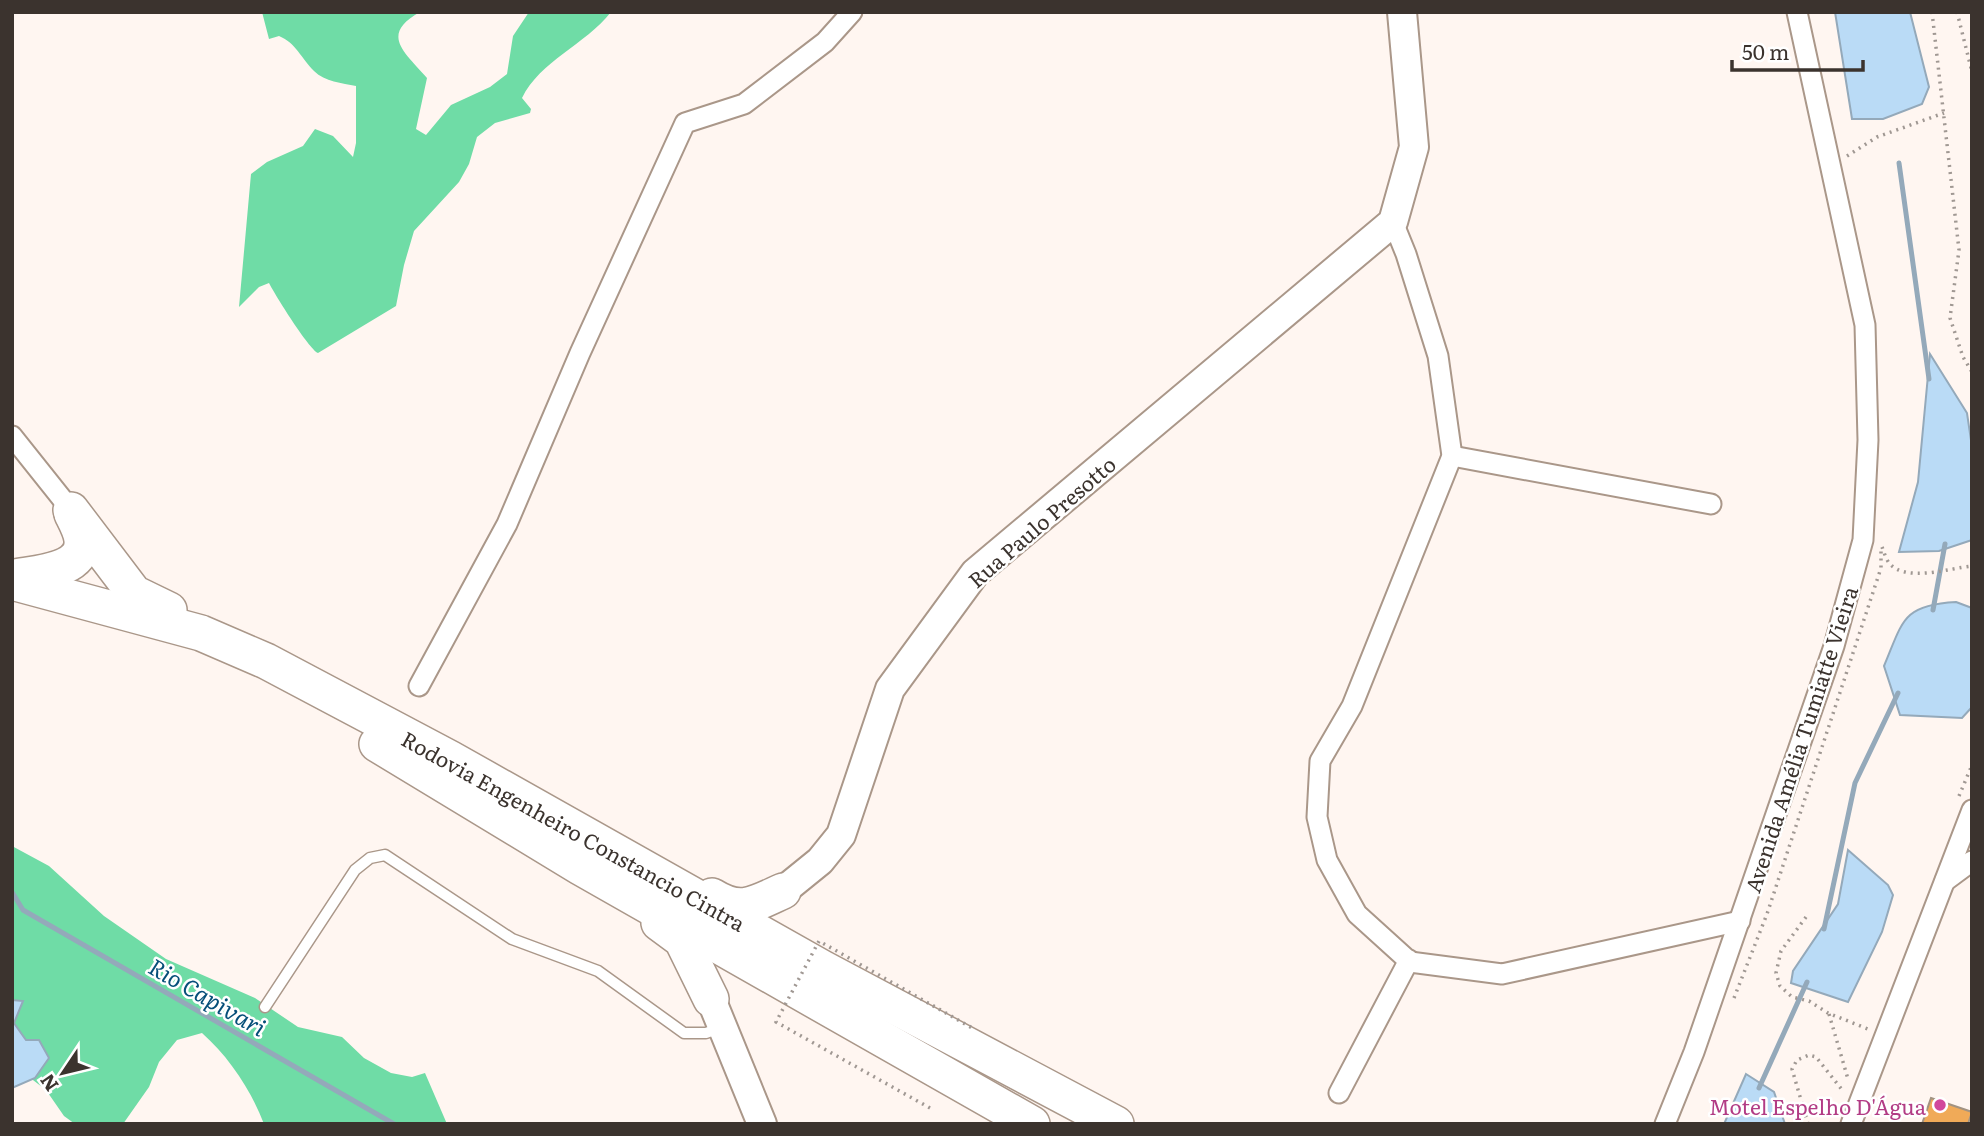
<svg xmlns="http://www.w3.org/2000/svg" width="1984" height="1136" font-family="Literata,serif">
<style>
.forest{fill:#6fdca6}
.water{fill:#badbf6;stroke:#94a9ba;stroke-width:2}
.lines{fill:none;stroke-linecap:round;stroke-linejoin:round}
.stream{stroke:#94a9ba;stroke-width:5}
.building{fill:#f0aa58;stroke:#a29382;stroke-width:2}
.lane-casing{stroke:#aa9789;stroke-width:13}
.street-casing{stroke:#aa9789;stroke-width:23}
.secondary-casing{stroke:#aa9789;stroke-width:32}
.highway-casing{stroke:#aa9789;stroke-width:38}
.path{stroke:#a09893;stroke-width:3.5;stroke-dasharray:2 5;stroke-linecap:butt}
.lane{stroke:#fff;stroke-width:10}
.street{stroke:#fff;stroke-width:19}
.secondary{stroke:#fff;stroke-width:28}
.highway{stroke:#fff;stroke-width:35}
.path-bridge{stroke:#a09893;stroke-width:3.5;stroke-dasharray:2 5;stroke-linecap:butt}
.hotel-dot{fill:#d1479c;stroke:#fff;stroke-width:2.5}
.labels{text-anchor:middle;dominant-baseline:central;stroke-width:5;stroke-linejoin:round;paint-order:stroke}
.street-label{font-size:21px;fill:#3b332e;stroke:#fff}
.hotel-label{font-size:21px;fill:#b23c85;stroke:#fff;text-anchor:end}
.water-label{font-size:23px;font-style:italic;fill:#064f79;stroke:#fff}
</style>
<rect width="100%" height="100%" fill="#fff6f1"/>
<g class="forest">
<path d="M262 12H420C379 35 405 52 427 78L416 129 426 135 451 105 490 87 507 74 513 36 529 12H611C585 45 540 61 522 98L531 109 530 113 495 123 477 137 469 164 459 182 414 231 404 265 396 306 318 353C309 349 275 295 269 283L259 287 239 307 251 174 267 162 303 146 315 129 333 136 353 157 356 143V86C342 83 325 82 314 71 301 58 296 43 279 36L269 39Z"/>
<path d="M12 846 49 866 104 916 166 959 255 998 298 1027 342 1037 364 1058 391 1073 412 1077 425 1073 447 1124H264C251 1090 229 1057 202 1033L177 1040 159 1062 149 1087 123 1124H75L64 1116 46 1090 12 1064Z"/>
</g>
<g class="water">
<path d="M1835 12H1910L1929 87 1922 104 1883 119H1852Z"/>
<path d="M1930 354 1967 413 1972 447V540L1939 551 1899 552 1918 482Z"/>
<path d="M1956 602 1972 608V707L1962 718 1900 715 1884 666C1903 621 1902 605 1956 602Z"/>
<path d="M1848 850 1888 885 1893 895 1882 932 1848 1002 1791 983 1793 971 1838 904Z"/>
<path d="M12 1000 23 1001 14 1023 26 1040H39L49 1058 35 1078 12 1088Z"/>
<path d="M1746 1074 1774 1092 1785 1124H1724Z"/>
</g>
<g class="lines">
<g class="stream">
<path d="M1899 163 1929 379"/>
<path d="M1933 610 1945 544"/>
<path d="M12 892 23 910 394 1124"/>
<path d="M1824 929 1855 783 1898 693"/>
<path d="M1759 1088 1807 982"/>
</g>
</g>
<path class="building" d="M1931 1098 1972 1112 1968 1124H1922Z"/>
<g class="lines">
<g class="lane-casing">
<path id="lane" d="M265 1007 355 870 370 858 385 855 512 939 598 971 684 1033H706L720 1028"/>
</g>
<g class="street-casing">
<g id="street">
<path d="M1393 222 1406 254 1438 356 1452 456 1352 706 1320 761 1317 817 1327 860 1357 914 1410 962 1502 974 1740 921"/>
<path d="M12 436 71 510"/>
<path d="M1452 456 1711 504"/>
<path d="M419 686 507 524 580 353 685 123 744 104 825 42 852 12"/>
<path d="M1945 881 1972 861"/>
<path d="M1339 1093 1409 960"/>
<path d="M1665 1124 1694 1052 1834 646 1863 540 1868 440 1865 325 1797 12"/>
<path d="M1851 1124 1972 810"/>
</g>
</g>
<g class="secondary-casing">
<g id="secondary">
<path d="M783 891 820 861 841 835 890 689 975 573 1393 222 1414 147 1402 12"/>
<path d="M711 999 762 1124"/>
</g>
</g>
<g class="highway-casing">
<g id="highway">
<path d="M71 510 134 593 169 610"/>
<path d="M15 577C36 573 85 571 82 540 81 531 76 522 72 514"/>
<path d="M12 582 201 633 266 661 451 759 824 969 1116 1124"/>
<path d="M377 744 580 867 1032 1124"/>
<path d="M712 896C741 914 754 904 783 891"/>
<path d="M659 923 682 940 711 999"/>
</g>
</g>
<g class="path">
<path d="M1932 12 1959 250 1950 318 1963 357 1972 372"/>
<path d="M1957 12 1972 72"/>
<path d="M1847 156 1877 137 1944 113"/>
<path d="M1882 547C1884 552 1886 559 1889 563 1906 583 1950 568 1972 566"/>
<path d="M1959 796 1972 765"/>
<path d="M1806 917 1781 951 1776 973 1780 986 1792 997 1809 1001 1828 1013 1868 1029"/>
<path d="M1734 998 1767 914 1881 568V548"/>
<path d="M1829 1014 1848 1079"/>
<path d="M1808 1124 1792 1069 1797 1060 1809 1055 1816 1057 1843 1091"/>
</g>
<use href="#lane" class="lane"/>
<use href="#street" class="street"/>
<use href="#secondary" class="secondary"/>
<use href="#highway" class="highway"/>
<path class="path-bridge" d="M930 1108 776 1022 819 941 974 1029"/>
</g>
<circle class="hotel-dot" cx="1940" cy="1105" r="7"/>
<g class="labels">
<g class="street-label">
<text transform="translate(1041 521) rotate(-41)">Rua Paulo Presotto</text>
<text transform="translate(1800 739) rotate(-72)">Avenida Amélia Tumiatte Vieira</text>
<text transform="translate(574 830) rotate(29)">Rodovia Engenheiro Constancio Cintra</text>
</g>
<g class="hotel-label">
<text x="1926" y="1105">Motel Espelho D'Água</text>
</g>
<g class="water-label">
<text transform="translate(208 996) rotate(30)">Rio Capivari</text>
</g>
</g>
<rect width="1984" height="1136" fill="none" stroke="#3b332e" stroke-width="28"/>
<g transform="translate(63 1073) rotate(235)" stroke="#ffffff" stroke-width="5" paint-order="stroke">
<path d="M0-5L12 26L0 18L-12 26Z" fill="#3b332e"/>
<text y="-10" font-size="19" font-weight="bold" text-anchor="middle" fill="#3b332e">N</text>
</g>
<path d="M1732 60v10h131v-10" fill="none" stroke="#3b332e" stroke-width="3.5"/>
<text x="1742" y="60" font-size="21" fill="#3b332e" stroke="#ffffff" stroke-width="5" paint-order="stroke">50 m</text>
</svg>
